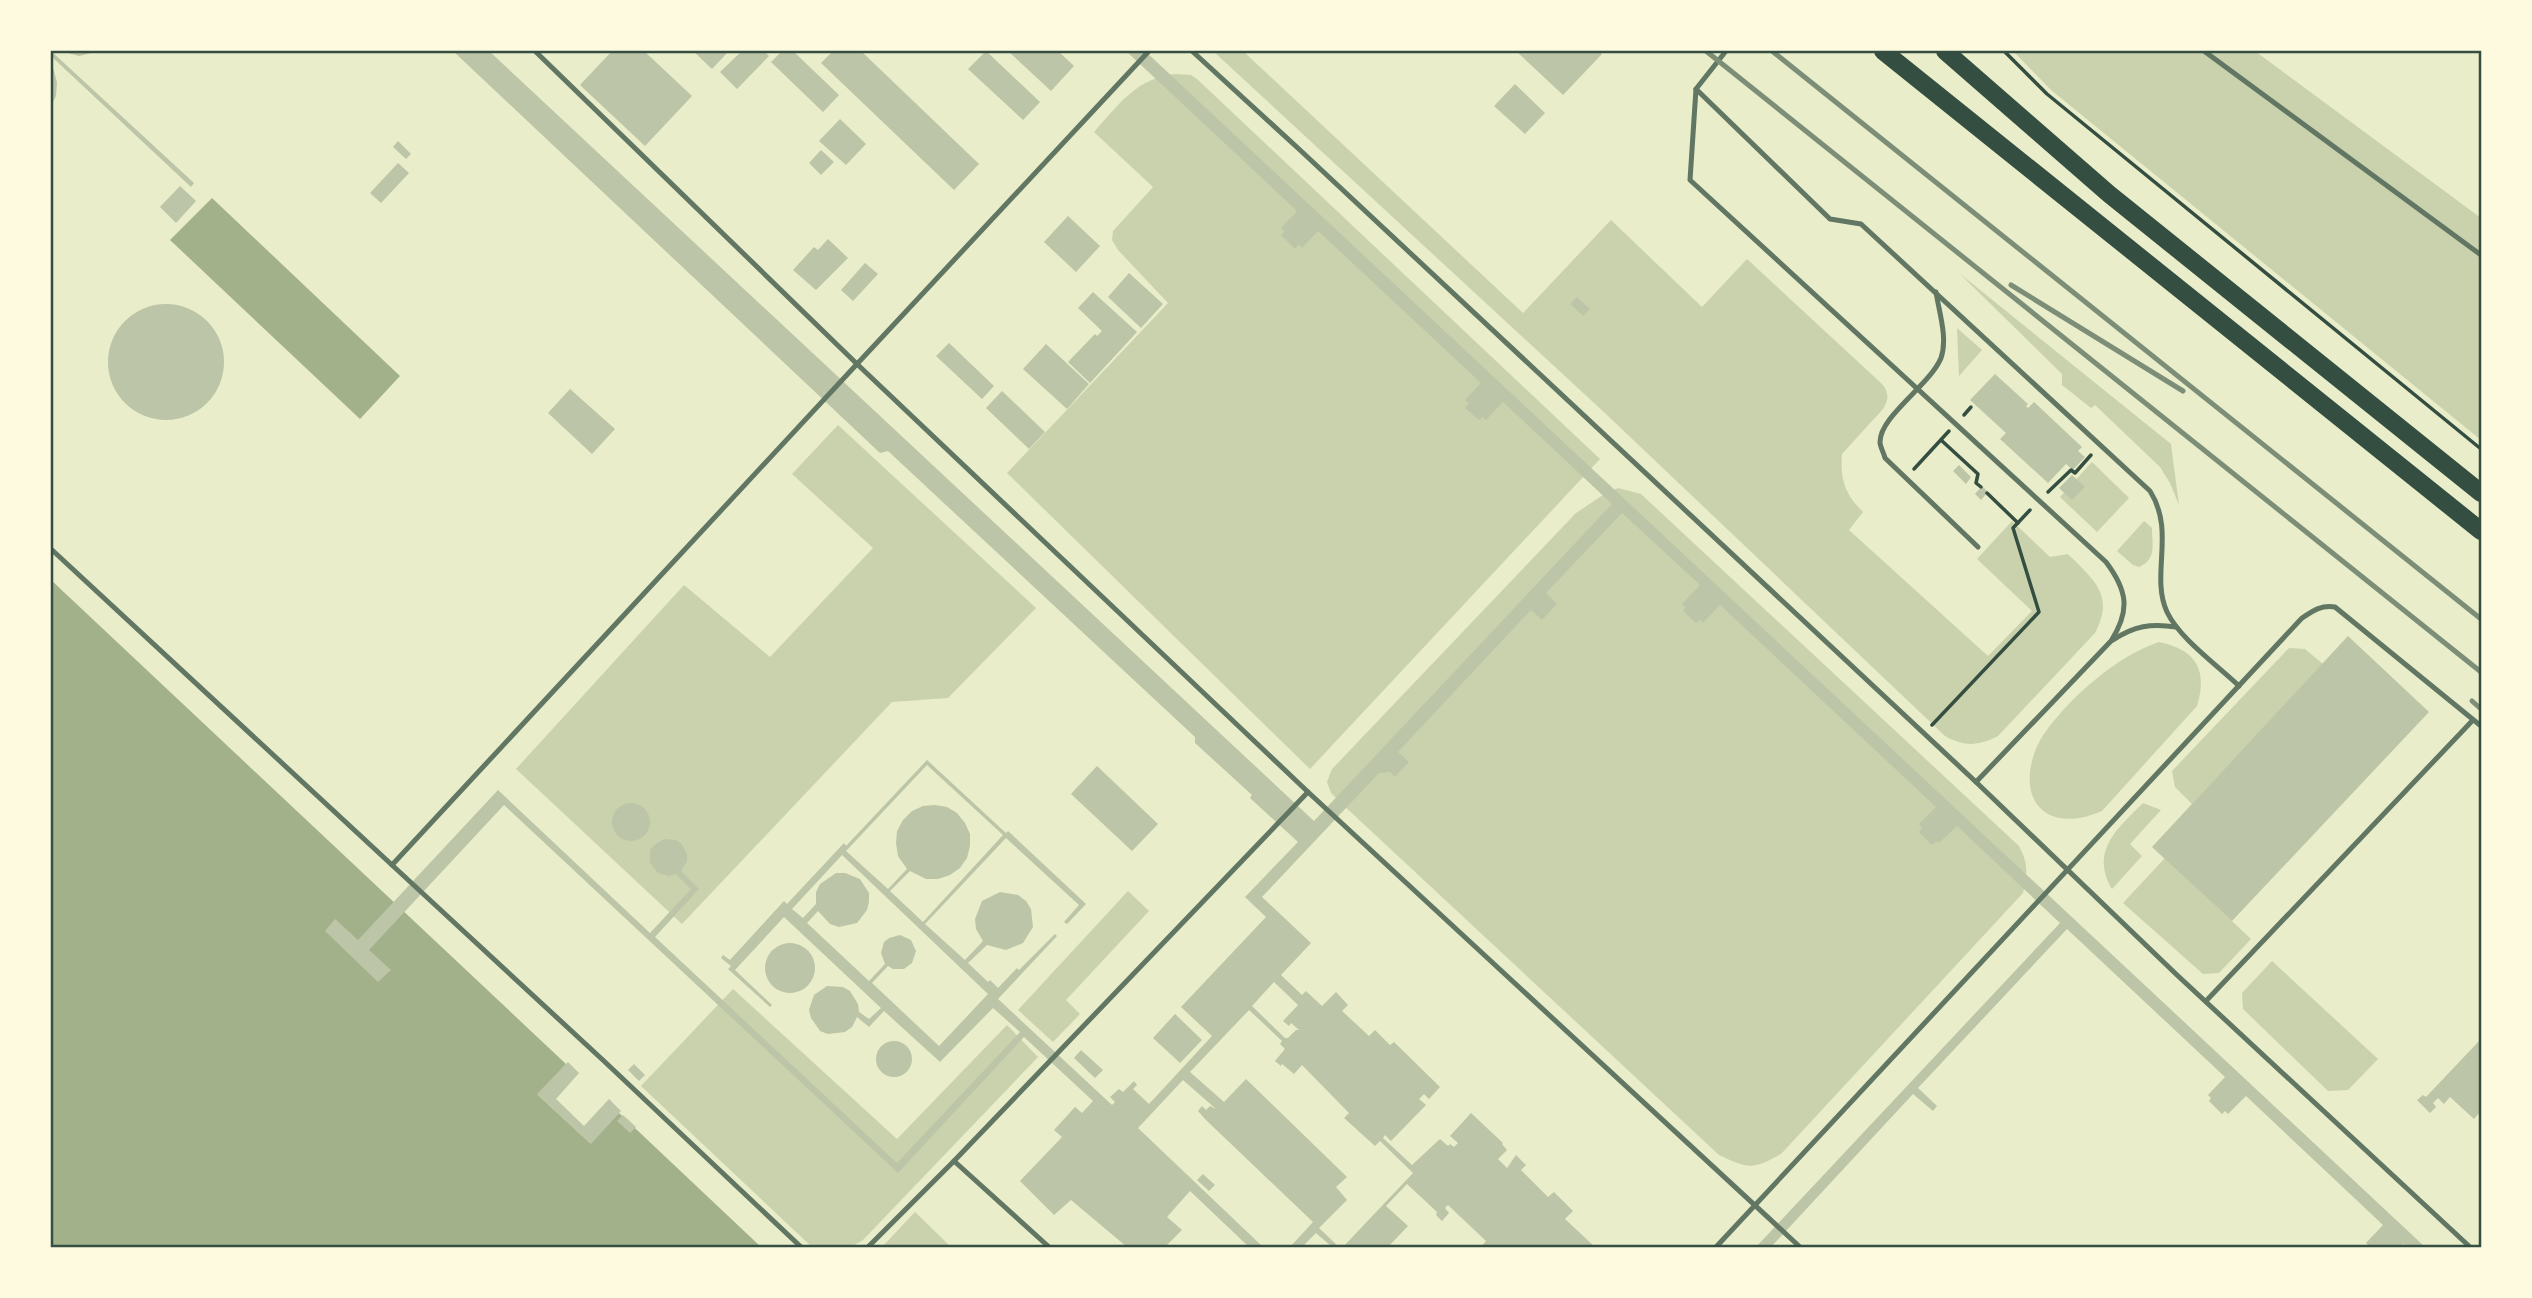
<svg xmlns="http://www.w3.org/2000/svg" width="2532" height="1298" font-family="Georgia,serif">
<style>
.green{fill:#cad2ad}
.water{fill:#a3b18a}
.building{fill:#bcc5a7;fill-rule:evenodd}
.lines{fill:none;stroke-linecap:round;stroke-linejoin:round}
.path{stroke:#344e41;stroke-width:3.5}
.service{stroke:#617663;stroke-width:5}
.primary{stroke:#344e41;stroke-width:18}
.rail{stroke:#7c8e77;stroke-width:5}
.neatline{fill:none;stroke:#344e41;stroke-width:2.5}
</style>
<rect width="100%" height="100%" fill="#e9edc9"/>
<g class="green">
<path d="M1213 51H1243L1523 313 1611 220 1702 307 1747 259 1882 384C1889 392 1889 400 1883 409L1842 454C1840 480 1845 494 1863 512L1849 530 1988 656 2032 611 1977 559 2012 521 2050 557 2068 554C2094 580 2115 595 2095 633L1998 736C1979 746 1964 747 1945 736L1607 415Z"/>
<path d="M2013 51H2255L2481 218V440L2051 90Z"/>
<path d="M1175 74 1191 75 1197 79 1600 459 1310 769 1007 473 1168 303 1118 250 1112 240 1113 231 1153 187 1094 132C1117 106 1138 77 1175 74Z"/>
<path d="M1959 273 2171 444 2179 505 2170 483 2160 467 2095 405 2091 408 2062 385V374Z"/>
<path d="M1957 328 1982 350 1959 376Z"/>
<path d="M838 425 1036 608 948 698 892 702 682 924 516 769 684 585 770 657 873 548 792 474Z"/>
<path d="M2092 462 2129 498 2097 532 2060 497Z"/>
<path d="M1618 488 1641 494 2019 846C2028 863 2028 875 2023 893L1781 1154C1752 1170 1749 1169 1719 1155L1341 803 1331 793 1327 782 1332 769 1576 513 1606 493Z"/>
<path d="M2144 521 2152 528C2152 545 2157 559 2139 567L2133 565 2117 551Z"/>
<path d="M2159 642C2196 650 2208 669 2197 706L2102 811C2086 818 2062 824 2045 812 2020 795 2030 754 2044 734 2070 697 2117 656 2159 642Z"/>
<path d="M2289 648 2305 649 2323 664 2192 804 2175 787 2172 771Z"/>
<path d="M2143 803 2161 810 2130 844 2142 856 2112 889C2090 851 2117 829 2143 803Z"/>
<path d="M2165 858 2251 939 2219 973 2203 974 2123 903Z"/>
<path d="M1128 891 1149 911 1066 1000 1080 1014 1053 1042 1018 1010Z"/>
<path d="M2272 961 2378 1059 2348 1090 2328 1091 2243 1009 2242 993Z"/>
<path d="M733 989 897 1139 1007 1025 1038 1057 863 1240 851 1247H812L641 1086Z"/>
<path d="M915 1212 951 1247H882Z"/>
</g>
<g class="water">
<path d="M212 198 400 376 360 419 170 240Z"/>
<path d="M51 580 566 1064 538 1095 590 1143 619 1113 761 1247H51Z"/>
</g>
<g class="building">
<path d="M51 51 194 183 191 187 51 56Z"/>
<path d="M61 51H100L79 56Z"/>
<path d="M453 51H489L1314 821 1612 504 1503 402 1486 420 1483 417 1479 420 1465 408 1469 403 1465 400 1481 383 1318 231 1302 248 1299 244 1295 249 1281 235 1285 231 1281 228 1297 211 1126 51H1145L2425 1247H2407L2403 1244 2400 1247H2368L2369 1246 2366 1243 2383 1225 2246 1096 2228 1114 2225 1111 2222 1114 2209 1101 2211 1098 2208 1095 2225 1077 2067 929 1918 1088 1937 1106 1933 1111 1913 1094 1771 1247H1756L2060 923 1957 826 1939 843 1937 841 1932 845 1919 832 1922 827 1919 824 1936 807 1720 605 1703 623 1700 620 1696 623 1683 611 1686 607 1682 604 1700 585 1622 513 1546 593 1557 604 1542 620 1531 610 1398 752 1409 762 1395 777 1390 772 1379 773 1262 897 1311 943 1281 975 1302 995 1306 991 1322 1006 1336 992 1348 1005 1342 1011 1369 1036 1375 1030 1390 1045 1394 1042 1440 1087 1429 1099 1424 1094 1419 1099 1426 1105 1391 1141 1385 1135 1383 1138 1412 1165 1440 1139 1448 1146 1450 1144 1454 1147 1458 1143 1450 1136 1471 1113 1503 1143 1502 1144 1507 1150 1498 1159 1507 1168 1516 1155 1526 1165 1521 1170 1548 1197 1554 1192 1573 1211 1565 1219 1595 1247H1481L1486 1241 1448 1205 1445 1208 1449 1213 1442 1221 1436 1215 1437 1212 1407 1184 1386 1206 1408 1226 1388 1247H1343L1413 1173 1380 1141 1375 1146 1344 1118 1349 1113 1302 1065 1294 1074 1282 1064 1281 1066 1275 1061 1285 1049 1280 1044 1282 1041 1249 1010 1190 1072 1224 1102 1246 1079 1347 1177 1336 1187 1347 1200 1319 1228 1339 1247H1332L1316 1233 1302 1247H1290L1313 1222 1206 1120 1198 1111 1202 1106 1206 1110 1210 1106 1216 1109 1183 1080 1138 1128 1263 1247H1249L1190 1191 1167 1217 1182 1230 1165 1247H1127L1071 1200 1054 1215 1020 1181 1062 1137 1054 1130 1075 1107 1082 1113 1093 1101 1024 1037 898 1173 504 805 369 950 391 970 378 982 325 931 335 919 358 940 498 790 650 933 691 889 676 874 669 876 658 873 650 863V850L654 845 664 839 676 840 681 843 687 854V861L681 871 699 889 655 937 897 1163 1020 1032 993 1008 940 1062 884 1011 869 1027 857 1017 852 1027 845 1032 828 1034 820 1031 811 1018 809 1010 814 995 827 986 843 987 850 991 858 1004 859 1012 869 1019 881 1008 784 917 735 970 772 1005 770 1007 728 969 731 966 721 958 723 955 730 960 784 901 787 904 844 843 846 846 927 760 1006 833 1008 831 1086 904 1067 924 1064 922 1079 905 1006 838 925 924 965 960 983 941 976 929 975 919 982 901 1000 892 1018 895 1026 901 1031 909 1033 927 1023 943 1006 950 987 945 968 963 988 982 990 980 998 988 1017 968 1019 970 1055 934 1057 936 998 999 1112 1105 1115 1102 1110 1097 1119 1089 1123 1092 1134 1081 1137 1085 1133 1089 1149 1104 1212 1036 1181 1007 1266 917 1245 897 1298 842 1250 798 1252 795 1195 743V737L888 451 880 453ZM927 765 1003 835 923 922 890 891 910 871 926 879H938L950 875 960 868 967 858 970 846V834L965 823 957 813 947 807 935 805 923 806 912 811 903 820 897 831 896 843 898 856 907 869 888 889 846 851ZM842 855 988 994 939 1046 872 983 888 966 893 969H904L912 963 916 951 911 940 900 935 889 938 884 942 881 953 885 964 869 981 807 923 818 911 830 924 839 927 857 923 867 910 869 902V893L860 879 845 873H836L820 884 816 892V904L803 918 792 909ZM1274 982 1298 1005 1283 1021 1289 1026 1291 1023 1299 1030H1296L1288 1038H1285L1252 1006Z"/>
<path d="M612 51H644L692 96 645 146 580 85Z"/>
<path d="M693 51H729L712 69Z"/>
<path d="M742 51H764L769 56 737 89 720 72Z"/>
<path d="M782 51H793L839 95 823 112 771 62Z"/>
<path d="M833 51H861L979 164 954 190 821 63Z"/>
<path d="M986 51 1040 102 1023 120 968 69Z"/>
<path d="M1008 51H1058L1074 66 1051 91Z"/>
<path d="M1516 51H1598L1602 54 1563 95Z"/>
<path d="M51 61 57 82 56 96 51 106Z"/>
<path d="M1515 84 1545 113 1525 134 1494 106Z"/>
<path d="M840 119 866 144 846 165 819 141Z"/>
<path d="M398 141 411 154 406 159 393 147Z"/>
<path d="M821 150 834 162 821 175 809 163Z"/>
<path d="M398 163 409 173 381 203 370 193Z"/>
<path d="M180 186 196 201 176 223 160 207Z"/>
<path d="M1068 216 1100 246 1076 272 1044 242Z"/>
<path d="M828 239 848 258 816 290 793 270 814 247 818 250Z"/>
<path d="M865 263 878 274 853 301 841 290Z"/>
<path d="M1129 273 1163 304 1141 328 1108 297Z"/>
<path d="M1093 292 1137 332 1090 383 1068 362 1095 334 1097 336 1102 331 1078 308Z"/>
<path d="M1577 297 1590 309 1583 316 1570 304Z"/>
<circle cx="166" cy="362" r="58"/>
<path d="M949 343 994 386 982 399 936 356Z"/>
<path d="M1046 344 1089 384 1067 409 1023 369Z"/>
<path d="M1995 374 2028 404 2026 406 2028 408 2034 402 2082 447 2078 451 2085 457 2073 470 2066 464 2048 483 2000 439 2006 433 1970 400Z"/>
<path d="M570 389 615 429 592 454 548 413Z"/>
<path d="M1002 391 1045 432 1029 449 986 408Z"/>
<path d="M1959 465 1971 477 1966 484 1953 471Z"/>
<path d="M2072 475 2085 487 2072 500 2059 488Z"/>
<path d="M1982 486 1988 492 1981 500 1975 494Z"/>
<path d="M2348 636 2429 712 2232 921 2152 847Z"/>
<path d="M1097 766 1158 824 1132 851 1071 794Z"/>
<circle cx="631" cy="822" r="19"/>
<circle cx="790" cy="968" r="25"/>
<path d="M1175 1014 1202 1040 1180 1063 1153 1038Z"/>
<path d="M2481 1039V1111L2474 1119 2450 1097 2444 1104 2438 1098 2433 1103 2436 1107 2430 1113 2417 1100 2423 1095 2426 1097Z"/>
<circle cx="894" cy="1059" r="18"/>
<path d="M1081 1050 1103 1070 1095 1078 1074 1058Z"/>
<path d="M568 1062 579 1073 556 1099 584 1126 609 1099 621 1111 591 1144 537 1094Z"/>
<path d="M634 1064 645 1075 639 1081 628 1070Z"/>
<path d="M623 1115 636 1127 630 1133 617 1121Z"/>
<path d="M1203 1174 1215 1185 1209 1191 1197 1180Z"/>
</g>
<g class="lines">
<g class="path">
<path d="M2004 51 2047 94 2481 449"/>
<path d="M1964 415 1971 407"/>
<path d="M1941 440 1978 474 1976 483 1981 487"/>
<path d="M1914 469 1949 431"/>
<path d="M2048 492 2071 470 2075 473 2091 455"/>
<path d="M1987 493 2018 523"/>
<path d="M1932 725 2039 612 2013 528 2030 510"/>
</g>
<g class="service">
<path d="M535 51 857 364 392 865 605 1062 801 1247"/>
<path d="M1149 51 857 364 1308 792 1800 1247"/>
<path d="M1192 51 1300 150 1976 782 2177 975 2470 1247"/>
<path d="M1726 51 1696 89 1690 180 2106 562C2127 590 2131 610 2111 641L1976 782"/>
<path d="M2204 51 2481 255"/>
<path d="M1696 89 1830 219 1861 224 2150 491C2176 532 2150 575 2167 612 2180 639 2217 665 2239 686"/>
<path d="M1936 292C1939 312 1948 338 1941 358 1930 385 1880 416 1880 442 1880 447 1884 453 1885 458L1978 547"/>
<path d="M51 549 392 865"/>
<path d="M2113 640C2134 626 2151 623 2176 627"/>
<path d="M2206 1001 2473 720"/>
<path d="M868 1247 954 1161"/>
<path d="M1049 1247 954 1161 1308 792"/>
<path d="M1716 1247 2302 618C2314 610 2321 605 2335 607L2481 726"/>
</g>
<g class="primary">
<path d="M1883 51 2481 531"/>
<path d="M1945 51 2109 194 2481 493"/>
</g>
<g class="rail">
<path d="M1706 51 2481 672"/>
<path d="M1772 51 2481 619"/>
<path d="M2011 285 2183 391"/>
<path d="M2472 701 2481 709"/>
</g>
</g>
<rect width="2532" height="1298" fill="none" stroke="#fefae0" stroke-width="105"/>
<rect x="52" y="52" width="2428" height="1194" class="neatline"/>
</svg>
